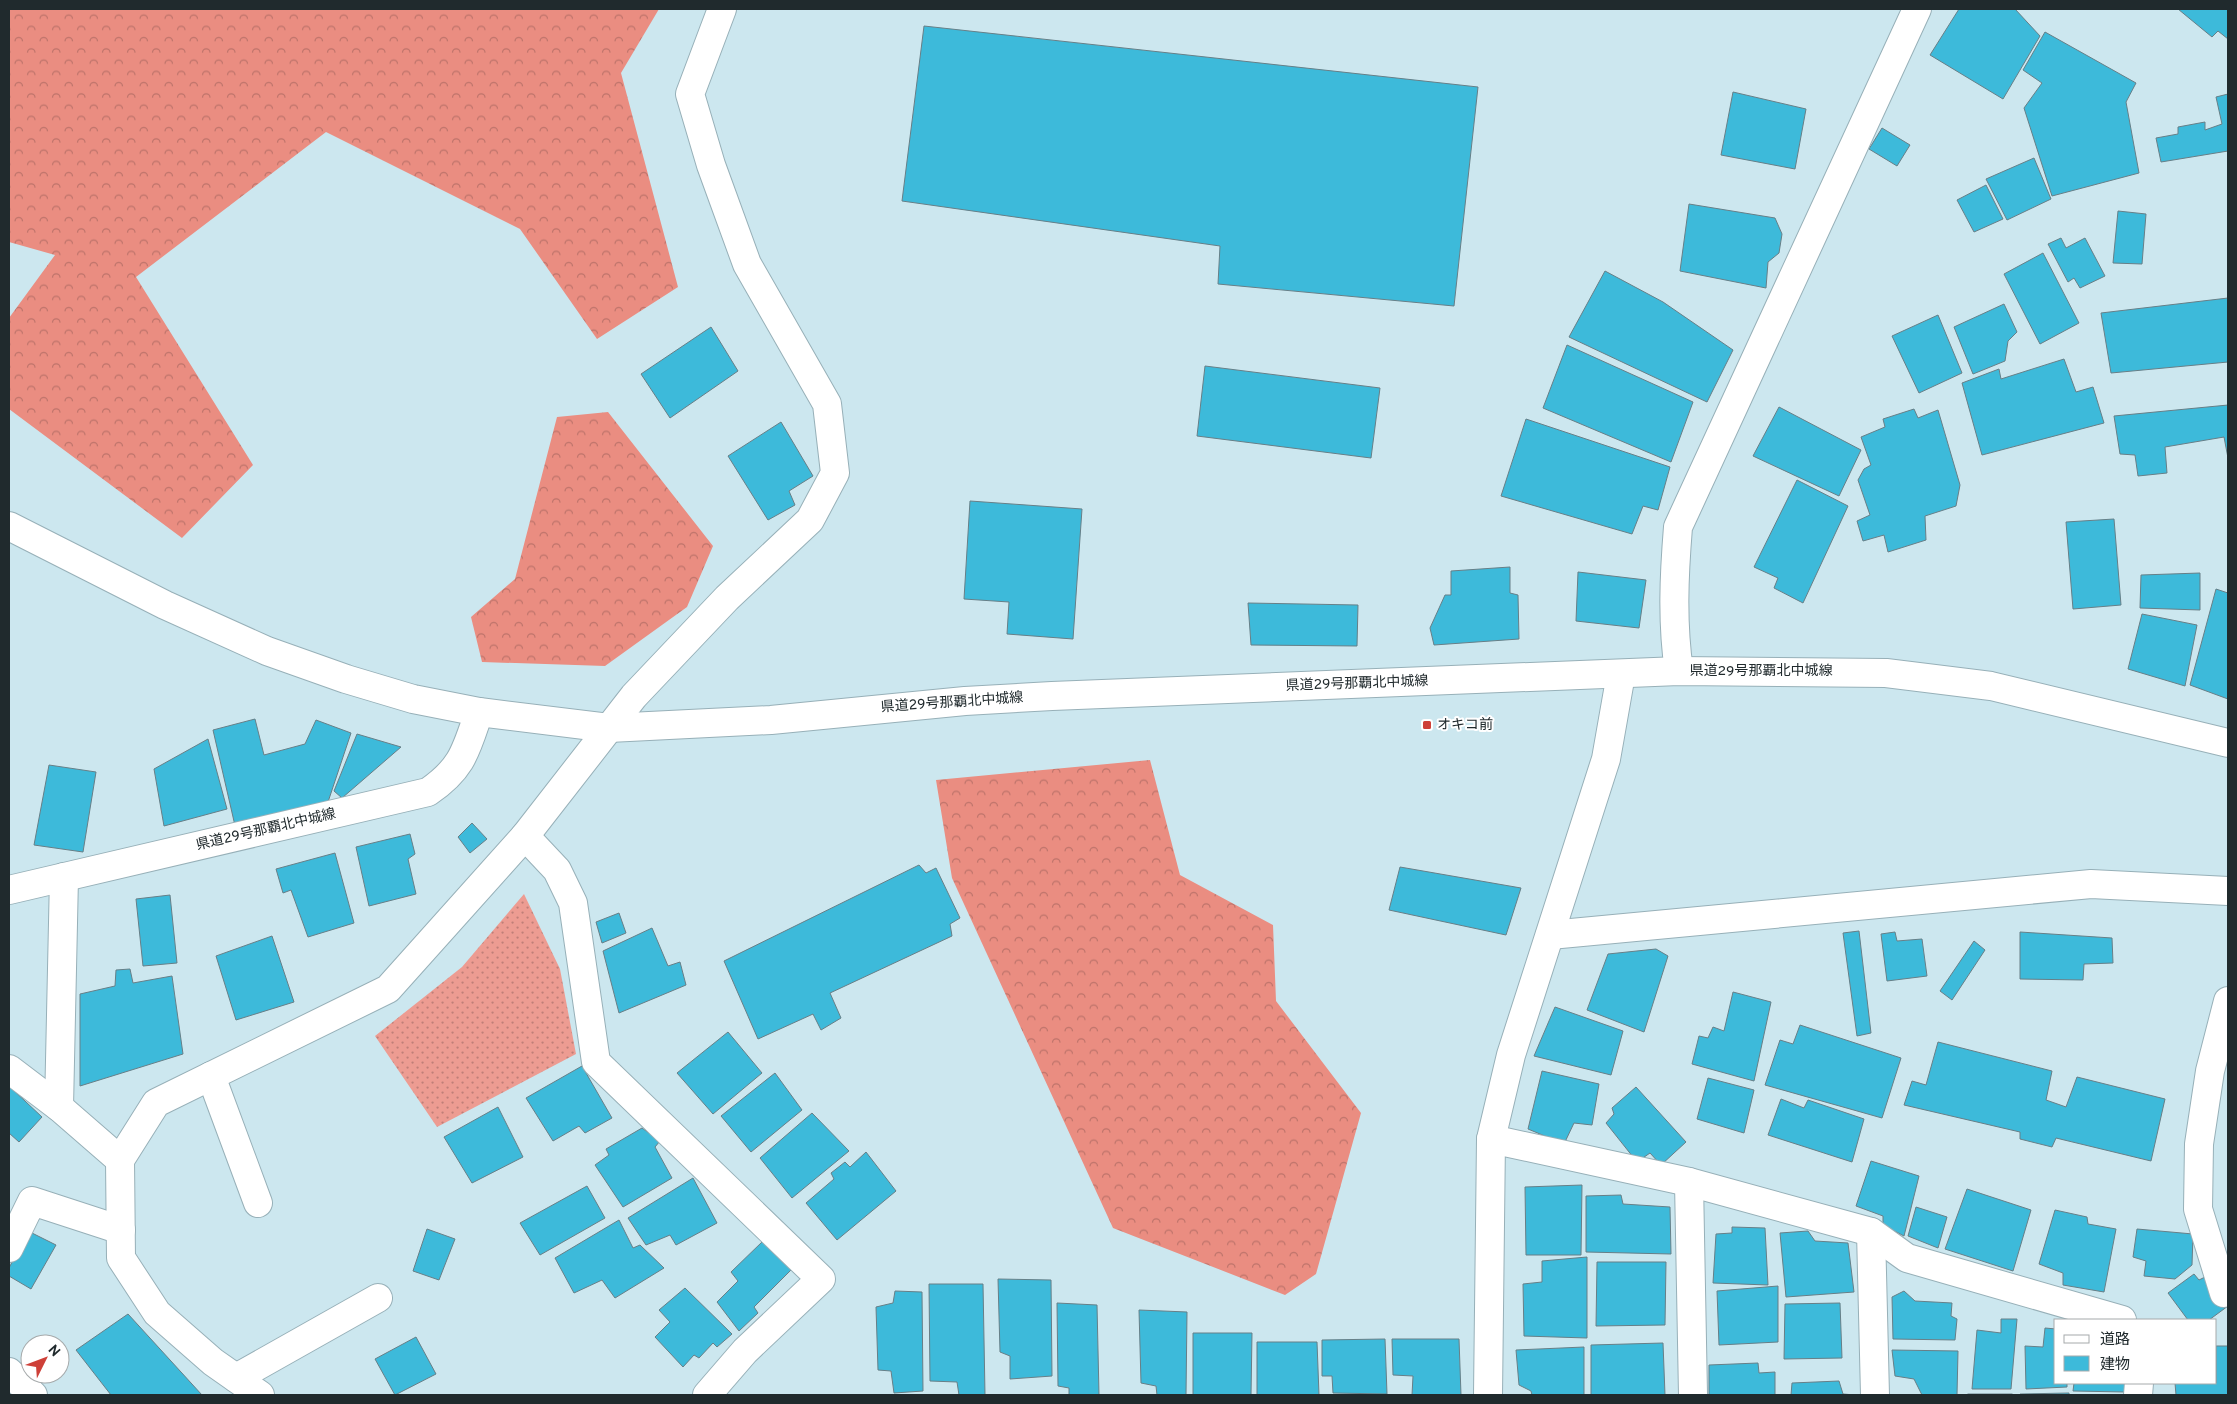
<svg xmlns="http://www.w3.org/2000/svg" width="2237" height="1404" font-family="Overpass,'Noto Sans JP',sans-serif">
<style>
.grass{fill:url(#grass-dots)}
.forest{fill:url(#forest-crowns)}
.building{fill:#3dbada;stroke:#677f87}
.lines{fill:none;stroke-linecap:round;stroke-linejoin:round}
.minor-casing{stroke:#97b0b8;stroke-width:30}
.major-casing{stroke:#97b0b8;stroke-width:30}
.minor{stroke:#fff;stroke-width:28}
.major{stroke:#fff;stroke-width:28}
.poi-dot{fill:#ce4038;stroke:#fff;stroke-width:2}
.labels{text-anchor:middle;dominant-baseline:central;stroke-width:4;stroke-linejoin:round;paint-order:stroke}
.street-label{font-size:14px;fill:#202a2d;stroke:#fff}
.poi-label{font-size:14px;fill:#202a2d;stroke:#fff;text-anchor:start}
</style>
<defs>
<pattern id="grass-dots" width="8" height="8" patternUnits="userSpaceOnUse" patternTransform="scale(1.25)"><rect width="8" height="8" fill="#ed9c92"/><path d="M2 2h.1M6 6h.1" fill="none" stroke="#c07f78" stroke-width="1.8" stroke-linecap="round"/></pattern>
<pattern id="forest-crowns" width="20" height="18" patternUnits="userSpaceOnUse" patternTransform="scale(1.25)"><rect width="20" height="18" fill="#ea8d81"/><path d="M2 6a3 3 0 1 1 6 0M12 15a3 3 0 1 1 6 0" fill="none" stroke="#bd736a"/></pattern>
</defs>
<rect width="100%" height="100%" fill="#cce7ef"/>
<path class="grass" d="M524 894 560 969 576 1054 437 1127 375 1036 462 967Z"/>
<g class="forest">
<path d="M9 9H659L621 73 678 287 597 339 520 229 326 132 136 277 253 465 182 538 9 409V318L55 255 9 242Z"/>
<path d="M608 412 713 546 687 607 605 666 482 662 471 617 515 579 557 417Z"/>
<path d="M1150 760 1180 875 1273 925 1276 1001 1361 1113 1316 1274 1285 1295 1113 1228 952 878 936 780Z"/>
</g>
<g class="building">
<path d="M1959 9H2015L2040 36 2003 99 1930 55Z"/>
<path d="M2178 9H2228V39L2218 31 2212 37Z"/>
<path d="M924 26 1478 87 1454 306 1218 284 1220 246 902 201Z"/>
<path d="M2045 32 2136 83 2126 102 2139 173 2052 196 2024 108 2042 83 2023 70Z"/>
<path d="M1733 92 1806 109 1795 169 1721 155Z"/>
<path d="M2228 94V151L2161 162 2156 138 2178 134V127L2205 122V130L2222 124 2216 97Z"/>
<path d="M1882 128 1910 145 1897 166 1869 149Z"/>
<path d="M2034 158 2051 199 2007 220 1986 179Z"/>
<path d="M1986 185 2003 219 1974 232 1957 200Z"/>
<path d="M1689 204 1775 218 1782 234 1779 253 1768 262 1766 288 1680 271Z"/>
<path d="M2118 211 2146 214 2142 264 2113 263Z"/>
<path d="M2061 238 2066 248 2085 238 2105 276 2080 288 2074 278 2068 282 2048 244Z"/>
<path d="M2043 253 2079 323 2040 344 2004 274Z"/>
<path d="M1605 271 1663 302 1733 350 1707 402 1569 337Z"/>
<path d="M2228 298V362L2111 373 2101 313Z"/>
<path d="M2004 304 2017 332 2008 341 2005 361 1973 374 1954 327Z"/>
<path d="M1938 315 1962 373 1919 393 1892 336Z"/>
<path d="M711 327 738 371 670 418 641 374Z"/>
<path d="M1567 345 1693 402 1671 462 1543 408Z"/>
<path d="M2064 359 2076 392 2093 387 2104 423 1982 455 1962 383 1999 369 2001 379Z"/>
<path d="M1205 366 1380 388 1371 458 1197 436Z"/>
<path d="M2228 405V458L2224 437 2165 447 2167 473 2138 476 2135 455 2120 454 2114 416Z"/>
<path d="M1779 407 1861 450 1839 496 1753 456Z"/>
<path d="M1914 409 1918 418 1938 410 1960 485 1956 506 1925 516 1926 540 1888 552 1884 535 1863 541 1857 521 1870 515 1858 480 1864 469 1871 465 1861 437 1885 427 1883 419Z"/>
<path d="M1526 419 1670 467 1658 510 1643 506 1632 534 1501 496Z"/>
<path d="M781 422 813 476 789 491 795 505 768 520 728 456Z"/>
<path d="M1797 480 1848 506 1803 603 1774 588 1778 578 1754 567Z"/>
<path d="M970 501 1082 509 1073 639 1007 634 1009 602 964 599Z"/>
<path d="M2114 519 2121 605 2073 609 2066 522Z"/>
<path d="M1510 567V593L1518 595 1519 639 1434 645 1430 628 1445 595H1451V571Z"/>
<path d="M1578 572 1646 580 1639 628 1576 621Z"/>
<path d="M2200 573V610L2140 608 2141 575Z"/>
<path d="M2216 589 2228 593V699L2190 685Z"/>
<path d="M1248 603 1358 605 1357 646 1251 645Z"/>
<path d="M2142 614 2197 625 2185 686 2128 669Z"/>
<path d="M255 719 264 755 305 744 316 720 351 733 325 811 236 830 213 730Z"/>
<path d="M357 734 401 747 342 798 334 791Z"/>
<path d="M208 739 227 809 164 826 154 769Z"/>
<path d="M49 765 96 772 83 852 34 845Z"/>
<path d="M472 823 487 839 470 853 458 837Z"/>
<path d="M410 834 415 854 408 859 416 894 369 906 356 847Z"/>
<path d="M335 853 354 923 308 937 291 890 283 893 276 869Z"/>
<path d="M919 865 926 873 936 868 960 918 950 924 952 936 830 993 841 1018 821 1030 813 1014 758 1039 724 961Z"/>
<path d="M1400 867 1521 888 1506 935 1389 910Z"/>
<path d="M170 895 177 963 143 966 136 899Z"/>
<path d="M619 913 626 933 602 943 596 922Z"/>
<path d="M652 928 668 966 680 962 686 985 619 1013 603 951Z"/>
<path d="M1859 931 1871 1033 1857 1036 1843 933Z"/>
<path d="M1895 932 1897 941 1922 939 1927 976 1887 981 1881 934Z"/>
<path d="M2020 932 2112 938 2113 963 2084 964 2083 980 2020 979Z"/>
<path d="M272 936 294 1002 236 1020 216 956Z"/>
<path d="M1974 941 1985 950 1952 1000 1940 991Z"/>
<path d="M1656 949 1668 956 1644 1032 1587 1010 1608 954Z"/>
<path d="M130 969 133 983 172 976 183 1054 80 1086V994L115 986 116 970Z"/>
<path d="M1733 992 1771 1002 1754 1081 1692 1064 1699 1036 1708 1038 1713 1027 1724 1031Z"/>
<path d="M1555 1007 1623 1031 1611 1075 1534 1056Z"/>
<path d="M1800 1025 1901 1058 1882 1118 1765 1085 1780 1040 1793 1044Z"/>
<path d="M728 1032 762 1073 713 1114 677 1073Z"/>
<path d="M1938 1042 2052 1071 2046 1100 2066 1107 2077 1077 2165 1099 2151 1161 2056 1138 2052 1147 2020 1139V1132L1904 1105 1912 1081 1926 1085Z"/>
<path d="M582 1066 612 1118 585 1133 579 1126 553 1141 526 1098Z"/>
<path d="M1542 1071 1599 1084 1592 1125 1574 1123 1564 1144 1528 1129Z"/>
<path d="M775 1073 802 1110 751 1152 721 1116Z"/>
<path d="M1708 1078 1754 1090 1744 1133 1697 1119Z"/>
<path d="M9 1086 42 1117 19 1142 9 1133Z"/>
<path d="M1636 1087 1686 1142 1661 1165 1650 1153 1637 1162 1606 1123 1614 1114 1612 1108Z"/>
<path d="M1781 1099 1804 1108 1808 1100 1864 1119 1852 1162 1768 1135Z"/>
<path d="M498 1107 523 1157 472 1183 444 1137Z"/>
<path d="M812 1113 849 1151 792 1198 760 1158Z"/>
<path d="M642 1128 660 1141 655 1147 672 1178 623 1207 595 1165 609 1155 606 1149Z"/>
<path d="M866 1152 896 1191 837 1240 806 1203 834 1179 831 1173 845 1162 850 1167Z"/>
<path d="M1871 1161 1919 1176 1904 1236 1883 1225V1216L1856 1206Z"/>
<path d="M693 1178 717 1223 676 1245 670 1235 646 1245 628 1218Z"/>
<path d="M1582 1185 1581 1255H1526L1525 1187Z"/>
<path d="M587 1186 605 1218 540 1255 520 1223Z"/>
<path d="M1967 1189 2031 1210 2013 1271 1945 1249Z"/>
<path d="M1621 1195 1623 1204 1670 1207 1671 1254 1586 1252V1196Z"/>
<path d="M1916 1207 1947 1217 1938 1248 1908 1236Z"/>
<path d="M2055 1210 2087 1217 2088 1224 2116 1229 2104 1292 2063 1285V1273L2039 1264Z"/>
<path d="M619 1220 633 1248 640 1245 664 1268 615 1298 602 1280 574 1293 555 1258Z"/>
<path d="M1732 1227 1765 1228 1768 1285 1713 1283 1716 1234 1732 1233Z"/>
<path d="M427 1229 455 1239 439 1280 413 1271Z"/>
<path d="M2137 1229 2193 1234 2192 1265 2175 1279 2144 1276 2146 1261 2133 1257Z"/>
<path d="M28 1231 56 1245 31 1289 9 1276V1268Z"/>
<path d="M1808 1231 1815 1241 1848 1243 1854 1292 1786 1297 1780 1233Z"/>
<path d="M762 1242 791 1270 754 1307 758 1313 739 1331 717 1302 738 1281 731 1272Z"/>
<path d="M1587 1257V1338L1524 1336 1523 1284 1542 1282V1261Z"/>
<path d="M1597 1262H1666L1665 1325 1596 1326Z"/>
<path d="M2194 1274 2199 1280 2211 1274 2228 1306 2209 1320H2188L2168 1293Z"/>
<path d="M998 1279 1051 1280 1052 1376 1010 1379V1356L1000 1352Z"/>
<path d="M929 1284H983L985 1395H959L957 1382 930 1381Z"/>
<path d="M1778 1286V1342L1719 1345 1717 1291Z"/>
<path d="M685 1288 732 1334 717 1347 713 1343 699 1358 694 1355 683 1367 655 1337 670 1322 659 1310Z"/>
<path d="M895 1291 922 1292 923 1391 894 1393 891 1371 878 1370 876 1307 893 1303Z"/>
<path d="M1904 1291 1915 1301 1952 1303 1951 1316 1957 1319 1955 1340 1893 1339 1892 1297Z"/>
<path d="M1057 1303 1097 1305 1099 1395H1069V1388L1058 1386Z"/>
<path d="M1840 1303 1842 1358 1784 1359 1785 1304Z"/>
<path d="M1139 1310 1187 1312 1186 1395H1157L1156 1386 1141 1383Z"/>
<path d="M128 1314 202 1395H111L76 1350Z"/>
<path d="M2001 1319H2017L2011 1389H1972L1977 1330 2001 1333Z"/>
<path d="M2045 1328 2056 1329V1383H2067V1387L2026 1389 2025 1346 2043 1347Z"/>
<path d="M1193 1333H1252L1251 1395H1193Z"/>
<path d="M416 1337 436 1374 395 1395 375 1359Z"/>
<path d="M1385 1339 1387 1394 1333 1393 1332 1376H1322V1340Z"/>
<path d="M1392 1339H1459L1461 1395H1412L1413 1376 1393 1375Z"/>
<path d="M1257 1342H1317L1319 1395H1257Z"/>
<path d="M1663 1343 1665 1395H1591V1345Z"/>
<path d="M2216 1346H2228V1395H2176L2175 1383H2216Z"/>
<path d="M1584 1347V1395H1532L1531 1391 1519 1385 1516 1350Z"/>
<path d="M1892 1350 1958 1351 1957 1395H1922L1914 1379 1895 1376Z"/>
<path d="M1758 1363 1759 1373 1775 1372V1395H1709V1365Z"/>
<path d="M1839 1381 1843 1394 1855 1395H1791L1792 1383Z"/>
<path d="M2074 1383H2125V1392L2073 1391Z"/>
<path d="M2069 1393V1395H2020V1394Z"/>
<rect x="1968" y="1394" width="44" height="1"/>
</g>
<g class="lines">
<g class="minor-casing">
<g id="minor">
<path d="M1679 671C1672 623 1674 576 1678 527L1917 9"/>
<path d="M525 836 557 870 573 903 596 1062 821 1279 745 1351 707 1395"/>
<path d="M1550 935 2091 884 2228 891"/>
<path d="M9 1069 59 1107 120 1160"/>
<path d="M211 1076 258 1203"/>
<path d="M59 1107 64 877"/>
<path d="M1491 1139 1689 1182 1871 1232 1907 1258 2122 1320"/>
<path d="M1689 1182 1693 1395"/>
<path d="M1871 1232 1875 1395"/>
<path d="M9 1248 32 1201 121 1230"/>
<path d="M2224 1293 2198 1209 2199 1144 2210 1071 2228 1001"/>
<path d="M9 1372 33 1395"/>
<path d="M236 1378 378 1298"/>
<path d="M260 1395 213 1362 157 1313 121 1258 120 1160 156 1103 388 989 525 836 634 696 727 598 810 520 835 473 827 404 747 264 711 165 690 94 722 9"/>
<path d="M1488 1395 1491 1139 1511 1055 1606 759 1621 674"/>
<path d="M2138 1395 2139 1383"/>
</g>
</g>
<g class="major-casing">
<g id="major">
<path d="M9 526 165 605 267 651 346 679 413 699 479 712 609 728 771 720 965 701 1052 696 1679 671 1886 673 1991 686 2228 743"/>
<path d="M9 890 428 792C463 768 466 750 479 712"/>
</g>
</g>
<use href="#minor" class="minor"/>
<use href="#major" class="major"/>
</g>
<rect class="poi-dot" x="1422" y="720" width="10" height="10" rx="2.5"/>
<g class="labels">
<g class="street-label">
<text x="1761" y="671">県道29号那覇北中城線</text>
<text transform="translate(1357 684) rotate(-2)">県道29号那覇北中城線</text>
<text transform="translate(952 703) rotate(-4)">県道29号那覇北中城線</text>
<text transform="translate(266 830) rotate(-13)">県道29号那覇北中城線</text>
</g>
<g class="poi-label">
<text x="1437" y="725">オキコ前</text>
</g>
</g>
<rect width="2237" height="1404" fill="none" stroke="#202a2d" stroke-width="20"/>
<rect x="2054" y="1319" width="162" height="65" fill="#ffffff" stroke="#a6aaab"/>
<rect x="2064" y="1335" width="25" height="8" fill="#ffffff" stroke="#a6aaab"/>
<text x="2100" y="1344" font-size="15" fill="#202a2d">道路</text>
<rect x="2064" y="1356" width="25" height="15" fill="#3dbada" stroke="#a6aaab"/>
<text x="2100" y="1369" font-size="15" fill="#202a2d">建物</text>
<g transform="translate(45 1359) rotate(48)"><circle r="24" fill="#ffffff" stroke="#a6aaab"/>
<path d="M0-4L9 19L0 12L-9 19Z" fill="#ce4038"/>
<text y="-8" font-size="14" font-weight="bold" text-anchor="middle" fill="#202a2d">N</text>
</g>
</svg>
